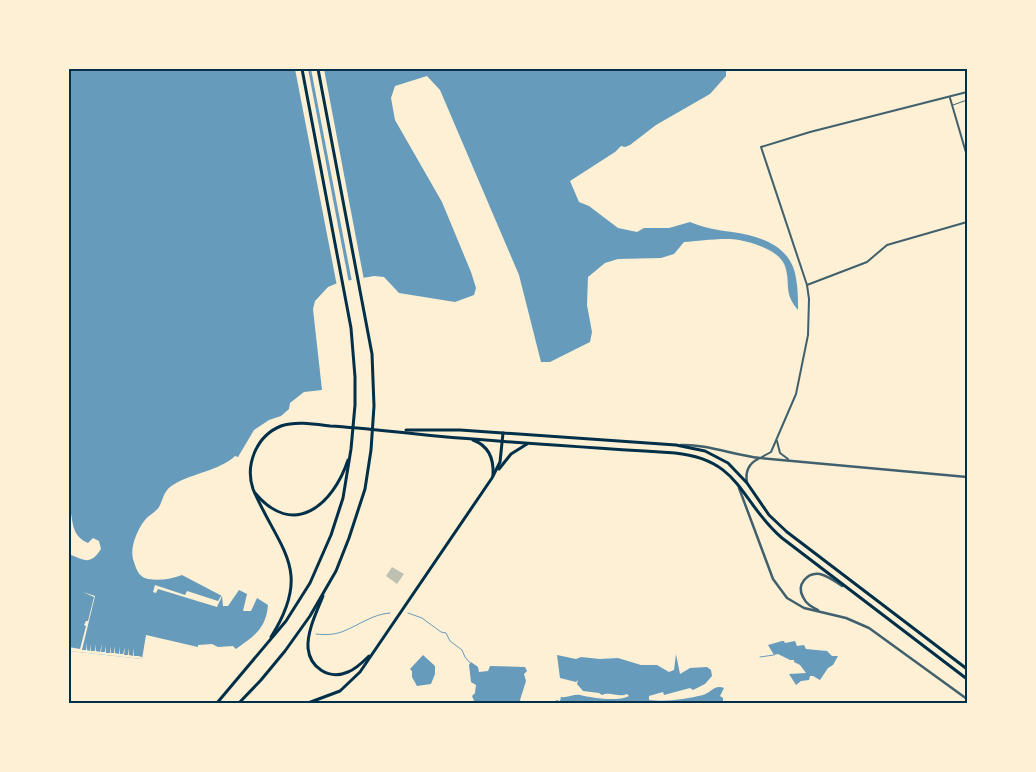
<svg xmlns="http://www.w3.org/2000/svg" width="1036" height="772" font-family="'Sofia Sans Condensed',sans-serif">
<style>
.water{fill:#669bbc}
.pier{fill:#fdf0d5}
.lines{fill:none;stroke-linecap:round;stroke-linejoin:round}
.stream{stroke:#669bbc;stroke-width:1}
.building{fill:#bec0b2}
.service{stroke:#3f606c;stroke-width:1}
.minor{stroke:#3f606c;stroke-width:2}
.tertiary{stroke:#3f606c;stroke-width:2.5}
.secondary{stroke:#003049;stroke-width:3}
.trunk{stroke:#003049;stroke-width:3}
.neatline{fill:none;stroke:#003049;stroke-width:2}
</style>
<rect width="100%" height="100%" fill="#fdf0d5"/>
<g class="water">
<path d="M69 69H726V76L710 94 656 125 630 145 625 147 621 146 615 152 570 181 579 202 589 206 618 228 637 232 644 228H669L690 222C704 228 717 230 732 232 760 236 791 245 796 278 798 289 798 299 798 310 783 292 791 285 785 266 779 250 754 243 739 240 725 237 699 241 684 242L674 254 661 258 618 259 605 263 588 277 587 305 592 332 590 342 550 362H541L519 275 440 90 427 76 395 86 391 98 395 120 442 202 471 272 476 288 474 295 455 302 399 293 384 277 374 276 340 282 328 287 315 301 313 309 322 390 304 392 290 403 289 409 281 416 269 420 254 430 238 457 235 456C220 471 187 474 170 487 163 493 163 500 159 507 156 512 149 515 145 520 137 530 130 547 133 559 136 568 138 577 148 579 160 581 171 579 182 575L222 596 223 606H228L239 590 247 594 243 611H251L257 598 268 605C266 629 254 636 236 649L233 646 218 647 212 644 198 645V647L146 635 142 659 69 651V554C84 560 90 566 101 549L99 541 93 538 88 543C70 535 74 521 69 505Z"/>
<path d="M782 641H784L785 643 795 641 797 646 804 645 806 649 827 651 832 656H838L833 665 828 668 820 680 813 676H810L809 680 801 681 796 685 789 674 806 673 800 665 794 662V660H790L778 654 774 655 768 645Z"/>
<path d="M676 654 680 674 690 668 707 667 711 670 712 676 705 684 693 690 690 688 664 695 663 692 649 696V700C668 702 686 699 703 695 712 692 714 684 724 688L720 696 723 698V703H556V700L560 701 561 697C567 698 574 694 580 695 593 698 617 702 629 696L627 694C619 698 610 691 602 695L599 693 583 691 577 684 578 680 576 682 560 678 557 655 576 659 581 657 600 659 618 658 641 665H657L669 672 674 670Z"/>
<path d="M423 655 435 666V674L431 684 417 686 412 677V671L410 669Z"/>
<path d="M471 662 478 667 479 672 488 671 490 666 525 667 527 671 524 674 526 681 520 700 522 703H475L472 696 475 693 476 685 471 682 469 665Z"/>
</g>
<g class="pier">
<path d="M295 69H308L349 283 337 286Z"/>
<path d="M311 69H324L364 280 352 282Z"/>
<path d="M155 585 185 595 187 591 218 601 221 596H222L217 607 158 589 156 593 153 592Z"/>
<path d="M83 592 95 596 82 650H86L87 643V650L90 651 91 644V651H95L96 644V651L100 652 102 644 101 652H105L106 645V653H110L111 646V653H114L115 646V653L119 654 120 647V654H123L125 647 124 655H128L129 648V655L133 656 134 648V656H138L140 649 138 656 142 657V659L69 651V647L80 649 86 626 84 625 86 621H88L94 597Z"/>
</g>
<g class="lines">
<g class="stream">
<path d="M408 613 422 618 441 632 446 633 450 641 462 650 465 657 471 664"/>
<path d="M316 634C325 635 335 635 344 631 359 625 373 614 390 613"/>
<path d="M760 657 774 655"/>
</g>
</g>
<path class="building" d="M392 567 404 574 397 584 386 576Z"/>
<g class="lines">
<path class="service" d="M953 105 967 100"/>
<g class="minor">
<path d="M950 98 967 156"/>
<path d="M807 285 867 262 887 245 967 222"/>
<path d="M777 441 780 453 788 459"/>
<path d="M762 457 771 452 796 394 808 335 809 299 807 285 761 147 810 132 967 92"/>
</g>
<g class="tertiary">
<path d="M681 445C707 444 733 455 760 458L967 477"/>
<path d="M747 483C745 472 748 464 758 459"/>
<path d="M739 488 773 579 787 598 804 608 846 618 869 628 967 699"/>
<path d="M818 610C812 607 806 604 803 597 796 585 807 572 820 574 828 576 835 581 842 586"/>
</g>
<g class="secondary">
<path d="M406 430H460L676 445 705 451 728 463 747 483 769 515 787 532 967 669"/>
<path d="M473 440C489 446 494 459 493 475"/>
<path d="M499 469 511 454 527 444"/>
<path d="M255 493C294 539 333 505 348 460"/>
<path d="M323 596C317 611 307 631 308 648 310 668 329 680 348 672 356 669 363 662 369 656"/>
<path d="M271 637C314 569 279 550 253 489 245 465 256 436 281 426 296 421 314 424 330 426 366 428 401 433 436 436 516 443 596 448 675 453 742 460 739 501 782 538L967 679"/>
<path d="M308 703 340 691 360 672 492 478 500 462 503 433"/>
</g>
<g class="trunk">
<path d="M217 703 286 621 310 583 331 535 343 498 351 449 355 405V377L351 328 302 69"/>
<path d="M239 703 261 680 285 651 310 616 336 571 349 538 365 489 371 450 374 406 372 354 318 69"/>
</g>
</g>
<rect width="1036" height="772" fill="none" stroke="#fdf0d5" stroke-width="140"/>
<rect x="70" y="70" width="896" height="632" class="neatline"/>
</svg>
